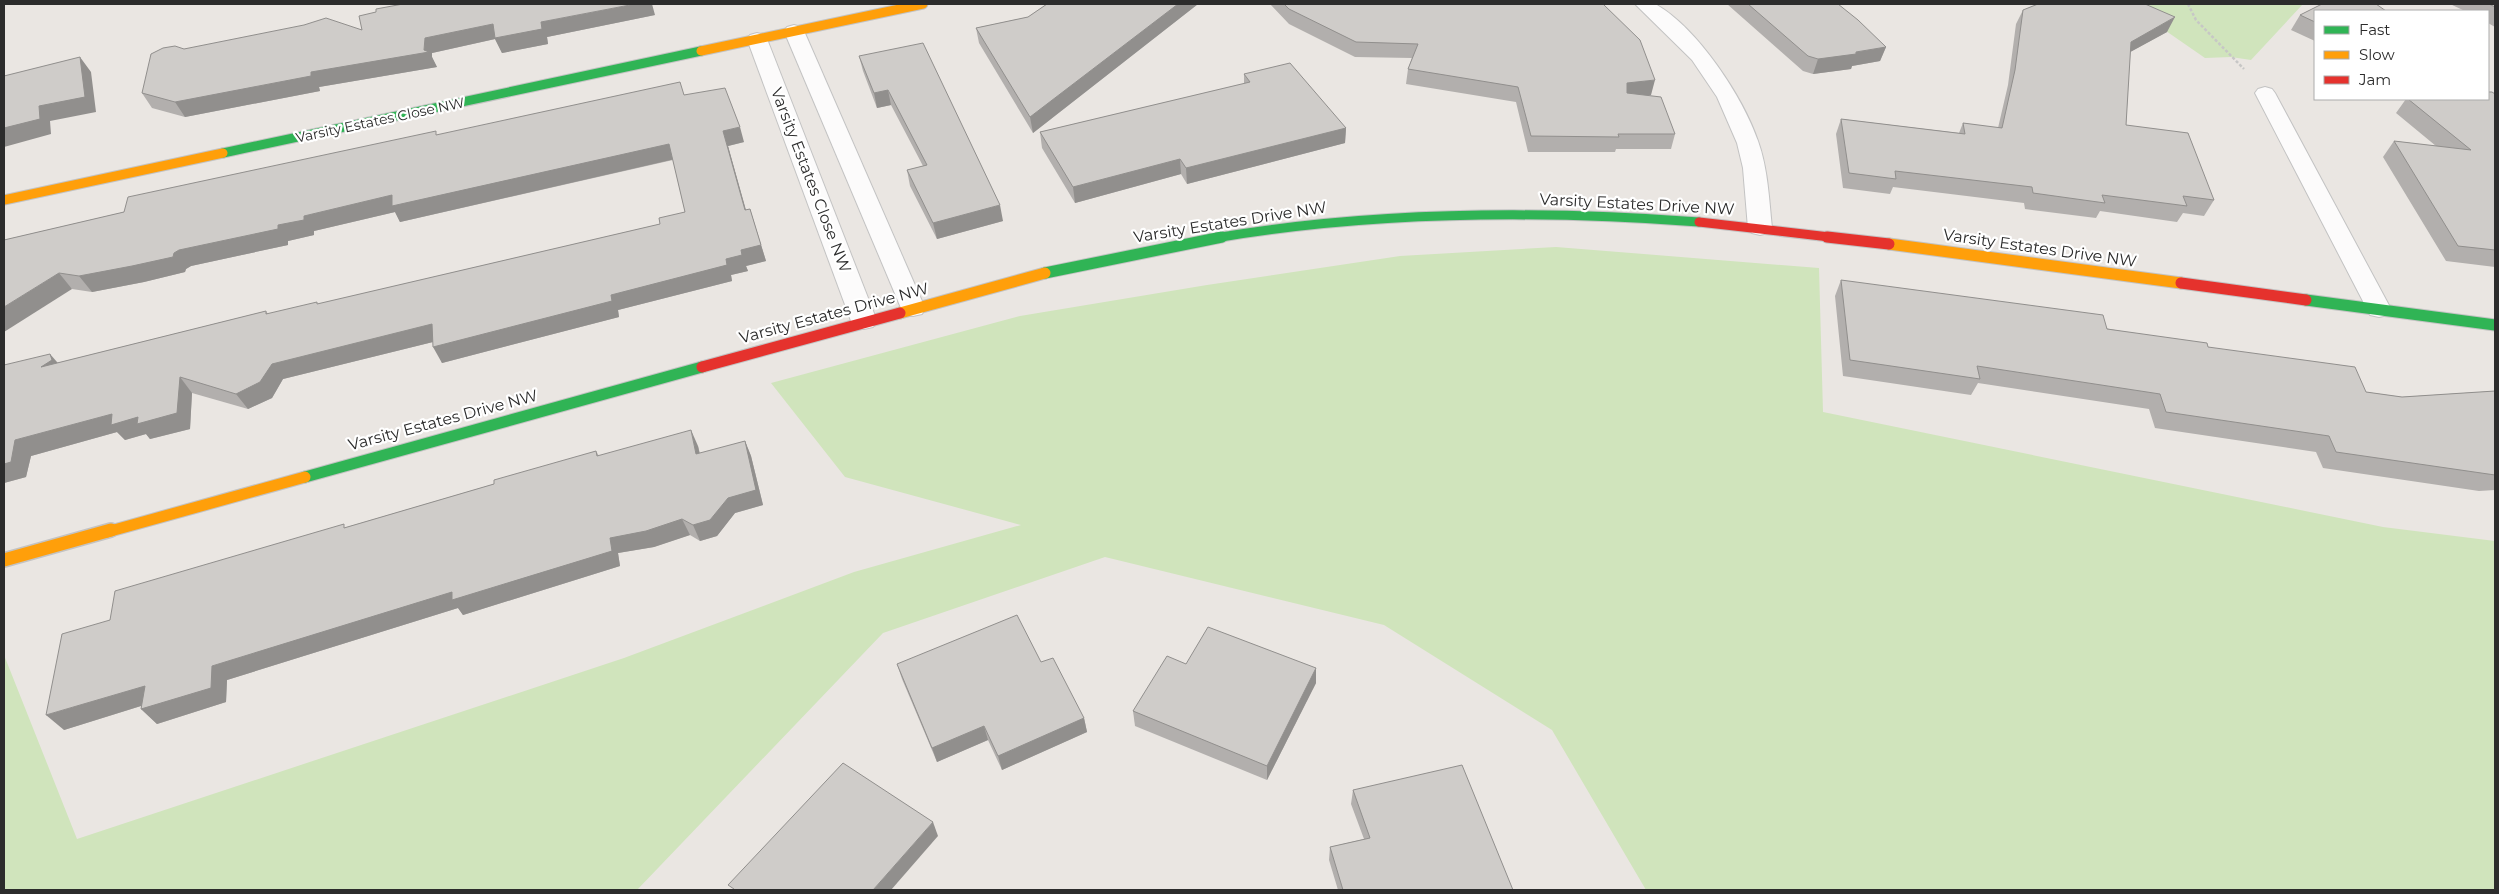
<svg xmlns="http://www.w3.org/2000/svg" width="2499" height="894" font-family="Montserrat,sans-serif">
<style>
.green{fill:#d0e4bc}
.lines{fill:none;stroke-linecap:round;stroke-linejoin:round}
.street-casing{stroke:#c3c3c3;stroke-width:2}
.fast-far1-casing{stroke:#c3c3c3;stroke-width:11}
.fast-casing{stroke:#c3c3c3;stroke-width:13}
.slow-far2-casing{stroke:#c3c3c3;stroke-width:11}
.slow-far1-casing{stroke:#c3c3c3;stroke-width:13}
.slow-casing{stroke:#c3c3c3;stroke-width:16}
.jam-far1-casing{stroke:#c3c3c3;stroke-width:11}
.jam-casing{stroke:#c3c3c3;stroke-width:13}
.path{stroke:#c7c7c6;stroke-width:2.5;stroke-dasharray:3 2;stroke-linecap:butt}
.street{fill:#fcfbfb;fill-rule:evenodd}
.fast-far1{stroke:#30b455;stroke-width:9}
.fast{stroke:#30b455;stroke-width:11}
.slow-far2{stroke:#ff9f0a;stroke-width:9}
.slow-far1{stroke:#ff9f0a;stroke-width:11}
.slow{stroke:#ff9f0a;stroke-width:13}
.jam-far1{stroke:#e5322d;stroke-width:9}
.jam{stroke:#e5322d;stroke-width:11}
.wall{fill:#b2afad}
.shaded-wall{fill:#918f8d}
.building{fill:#cfccc9;stroke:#918f8d}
.labels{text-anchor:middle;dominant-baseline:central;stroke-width:4.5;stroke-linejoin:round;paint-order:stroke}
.far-street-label{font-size:14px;fill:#2c2c2c;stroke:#fff}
.street-label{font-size:16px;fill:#2c2c2c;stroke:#fff}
</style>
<rect width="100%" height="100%" fill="#eae6e2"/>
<g class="green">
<path d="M2127 4H2303L2251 60 2231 57 2205 58Z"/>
<path d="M1556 247 1819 268 1823 412 2383 527 2495 541V890H1646L1552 730 1384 625 1105 557 883 633 637 890H4V655L77 839 624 658 854 572 1021 525 845 477 771 383 1020 316 1207 285 1400 256Z"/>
</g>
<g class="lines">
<g class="street-casing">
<g id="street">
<path d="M1635 4C1641 4 1652 2 1657 5 1698 29 1743 97 1758 141 1768 169 1769 199 1772 228L1768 233 1760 235 1752 233 1748 228 1743 168 1737 143 1717 97 1692 60Z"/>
<path d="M794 25 801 27 804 31 925 308 922 314 913 316 904 314 901 308 784 31 787 27Z"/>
<path d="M757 33 764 35 767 39 877 321 873 327 864 329 855 327 851 321 747 39 750 35Z"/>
<path d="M2265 87 2272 89 2275 93 2391 309 2388 315 2379 317 2370 315 2367 309 2255 93 2258 89Z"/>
</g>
</g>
<g class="fast-far1-casing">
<g id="fast-far1">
<path d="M223 153 701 51"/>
<path d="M1215 238C1375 211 1537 210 1699 222"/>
</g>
</g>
<g class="fast-casing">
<g id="fast">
<path d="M1045 273 1222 237"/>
<path d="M2306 300 2495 325"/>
<path d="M305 477 702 367"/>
</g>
</g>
<g class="slow-far2-casing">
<g id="slow-far2">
<path d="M701 51 923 4"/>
<path d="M4 200 223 153"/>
</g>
</g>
<g class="slow-far1-casing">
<g id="slow-far1">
<path d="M1889 244 2181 283"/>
<path d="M900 313 1045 273"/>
<path d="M107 532 305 477"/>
</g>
</g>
<g class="slow-casing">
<path id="slow" d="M4 560 111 530"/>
</g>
<g class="jam-far1-casing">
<path id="jam-far1" d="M1699 222 1838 238"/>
</g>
<g class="jam-casing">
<g id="jam">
<path d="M1827 237 1889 244"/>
<path d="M2181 283 2306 300"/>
<path d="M702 367 900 313"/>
</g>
</g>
<path class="path" d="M2188 4 2196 20 2244 69"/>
<use href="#street" class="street"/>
<use href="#fast-far1" class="fast-far1"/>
<use href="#fast" class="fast"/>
<use href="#slow-far2" class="slow-far2"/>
<use href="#slow-far1" class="slow-far1"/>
<use href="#slow" class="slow"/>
<use href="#jam-far1" class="jam-far1"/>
<use href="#jam" class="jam"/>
</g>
<g class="wall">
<path d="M1047 4H1198L1033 133 979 43 976 28 1028 17Z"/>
<path d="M1270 4H1603L1651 95 1647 96 1675 134 1671 149H1616L1615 152H1528L1516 102 1406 84 1408 69 1412 58 1355 57 1289 24Z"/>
<path d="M1727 4H1838L1886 47 1880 61 1852 66 1851 69 1813 74 1803 71Z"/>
<path d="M2450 4H2495V27L2488 23V11H2465Z"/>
<path d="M2023 10 2167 32 2130 52 2126 125 2214 200 2204 216 2183 213 2177 222 2100 211 2096 218 2025 209 2024 203 1893 187 1890 194 1843 188 1836 134 1841 119 1959 133 1963 123 1998 128 2008 85 2016 24Z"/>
<path d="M2315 11V41L2291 30 2300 15Z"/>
<path d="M655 15 547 37 548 44 502 53 495 39 432 53V57L437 67 319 87 320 91 185 117 152 108 142 93 184 49 362 30Z"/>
<path d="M859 56 1003 221 937 239 910 186 907 170 923 166 891 105 877 108 863 71Z"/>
<path d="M1244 74 1346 128 1345 143 1187 184 1181 174 1075 203 1042 148 1040 132 1244 84Z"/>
<path d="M2495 94V267L2446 261 2383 157 2394 141 2436 146 2396 113 2406 99H2488Z"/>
<path d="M685 95 744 142 728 146 746 210 750 209 766 261 746 266 748 271 731 275 732 281 618 310 619 317 442 363 433 342 283 379 272 398 248 409 192 393 190 429 150 439 146 434 125 440 117 432 31 456 26 477 4 483V365L57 363 266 311 268 314 318 304 660 224 685 212 673 160 400 222 395 212 314 231V235L288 241V245L191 266 186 269 185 272 144 282 92 292 72 289 4 240 124 212 438 135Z"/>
<path d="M1841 280 2208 347 2366 392 2402 397 2495 391V490L2479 491 2323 468 2316 452 2155 428 2149 409 1978 383 1971 395 1843 376 1835 296Z"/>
<path d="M745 441 751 456 763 505 735 513 717 536 700 541 690 535 654 547 618 553 620 566 463 615 458 608 227 680 226 702 157 724 141 709V706L64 730 110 620 347 527 494 484 596 451 599 456 698 446 700 454Z"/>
<path d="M1041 662 1084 718 1087 732 1002 770 988 740 937 762 902 679 897 664Z"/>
<path d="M1316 668V683L1267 780 1135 726 1133 711Z"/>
<path d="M1353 790 1513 890H1338L1329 860 1330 847 1364 839 1351 804Z"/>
</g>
<g class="shaded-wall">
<path d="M635 4H652L655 15 547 37 548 44 502 53 495 39 432 53V57L437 67 319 87 320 91 185 117 175 102 311 72 424 50 425 38 493 24 541 22Z"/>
<path d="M1178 4H1198L1033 133 1030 117Z"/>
<path d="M2175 17 2167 32 2123 56 2131 42Z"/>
<path d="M1886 47 1880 61 1852 66 1851 69 1813 74 1818 59Z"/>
<path d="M80 57 91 72 96 112 50 121 51 134 4 147V128L39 106Z"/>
<path d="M1655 80 1651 95 1623 99 1627 83Z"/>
<path d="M888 90 891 105 877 108 874 93Z"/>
<path d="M740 127 744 142 728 146 750 225 745 210 723 131Z"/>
<path d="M1346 128 1345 143 1187 184 1186 168Z"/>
<path d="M669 144 675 159 400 222 395 212 314 231V235L288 241V245L191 266 186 269 185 272 144 282 92 292 79 276 174 253 179 250 278 225 304 216 392 195Z"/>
<path d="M1180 159 1181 174 1075 203 1073 187Z"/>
<path d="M1000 205 1003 221 937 239 933 223Z"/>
<path d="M750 209 766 261 746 266 748 271 731 275 732 281 618 310 619 317 442 363 433 347 611 295 726 259 741 250Z"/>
<path d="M59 273 72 289 4 332V307Z"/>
<path d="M432 324 441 340 283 379 272 398 248 409 236 394 272 364Z"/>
<path d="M50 354 64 370 41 367Z"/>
<path d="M180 377 192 393 190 429 150 439 146 434 125 440 117 432 31 456 26 477 4 483V464L15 440 112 414 138 417Z"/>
<path d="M691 430 698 446 703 470 696 454Z"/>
<path d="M745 441 751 456 763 505 735 513 717 536 700 541 693 525Z"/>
<path d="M682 519 690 535 654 547 618 553 620 566 463 615 458 608 227 680 226 702 157 724 141 709 212 666 610 538Z"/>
<path d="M1316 668V683L1267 780V766Z"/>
<path d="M145 686 160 700 64 730 46 715Z"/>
<path d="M1084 718 1087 732 1002 770 998 756Z"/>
<path d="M984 726 988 740 937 762 932 748Z"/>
<path d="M933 822 938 836 891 890H873Z"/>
</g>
<g class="building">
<path d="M403 4H635L541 22 542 29 495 38 493 24 425 38 424 50 429 52 311 72V76L175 102 142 93 151 54 163 48 175 46 184 49 304 25 326 18 362 30 359 16 376 12V9Z"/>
<path d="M1047 4H1178L1030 117 976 28 1028 17Z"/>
<path d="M1284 4H1603L1640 40 1655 80 1627 83V93L1661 97 1675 134H1618L1619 137 1531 136 1518 87 1408 69 1418 44 1356 42 1289 9Z"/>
<path d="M1748 4H1838L1858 20 1886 47 1856 52V54L1818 59 1808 56Z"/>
<path d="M2038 4H2145L2175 17 2131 42 2126 125 2188 133 2214 200 2183 196 2187 206 2102 195 2105 203 2033 193 2032 187 1895 171 1896 179 1849 173 1841 119 1965 134 1963 123 2002 128 2015 70 2023 10Z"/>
<path d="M2322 4H2376L2386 11H2315V22L2300 15Z"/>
<path d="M2489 4H2495V7Z"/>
<path d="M923 43 1000 205 933 223 907 170 927 165 888 90 874 93 859 56Z"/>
<path d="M80 57 85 97 39 106 40 119 4 128V76Z"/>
<path d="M1290 63 1346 128 1186 168 1180 159 1073 187 1040 132 1250 82 1244 74Z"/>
<path d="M680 82 684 95 725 88 740 127 723 131 745 210 750 209 761 245 741 250 742 255 726 259 727 265 611 295 612 301 433 347 432 324 272 364 260 382 236 394 180 377 177 413 137 424 138 417 111 425 112 414 15 440 11 462 4 464V365L50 354 52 360 41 367 266 311V314L317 302V304L660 224 659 218 685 212 669 144 392 206V195L304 216V220L278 225V229L179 250 174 253 173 257 132 266 79 276 59 273 4 307V240L124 212 128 197 436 131V135Z"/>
<path d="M2488 92H2492L2495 94V250L2458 246 2394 141 2471 150 2408 99H2488Z"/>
<path d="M1841 280 2103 315 2107 329 2207 343 2208 347 2355 367 2366 392 2402 397 2495 391V475L2336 452 2329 436 2166 412 2160 394 1977 366 1980 379 1850 360Z"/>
<path d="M691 430 696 454 745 441 756 490 728 498 710 520 693 525 682 519 646 531 610 538 612 551 452 600V592L212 666 211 688 141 709 145 686 46 715 62 634 110 620 115 591 344 524V528L494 484V480L596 451 597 456Z"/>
<path d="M1017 615 1041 662 1053 658 1084 718 998 756 984 726 932 748 897 664Z"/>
<path d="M1208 627 1316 668 1267 766 1133 711 1167 656 1186 664Z"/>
<path d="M843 763 933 822 873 890H733L734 889 728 885Z"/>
<path d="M1462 765 1513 890H1343L1330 847 1370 838 1353 790Z"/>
</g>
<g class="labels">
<g class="far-street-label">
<text transform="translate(380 120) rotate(-12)">Varsity Estates Close NW</text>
</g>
<g class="street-label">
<text transform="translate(811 180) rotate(69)">Varsity Estates Close NW</text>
<text transform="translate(1637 204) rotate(3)">Varsity Estates Drive NW</text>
<text transform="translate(1230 222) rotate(-9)">Varsity Estates Drive NW</text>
<text transform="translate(2040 248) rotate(8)">Varsity Estates Drive NW</text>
<text transform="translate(834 313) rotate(-15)">Varsity Estates Drive NW</text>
<text transform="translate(443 420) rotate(-15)">Varsity Estates Drive NW</text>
</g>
</g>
<rect width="2499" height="894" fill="none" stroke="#2c2c2c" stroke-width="10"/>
<rect x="2314" y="10" width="175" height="90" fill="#ffffff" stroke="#ababab"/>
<rect x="2324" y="26" width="25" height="8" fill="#30b455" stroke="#ababab"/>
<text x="2359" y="35" font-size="15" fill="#2c2c2c">Fast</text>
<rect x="2324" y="51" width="25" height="8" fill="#ff9f0a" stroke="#ababab"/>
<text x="2359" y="60" font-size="15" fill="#2c2c2c">Slow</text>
<rect x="2324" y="76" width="25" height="8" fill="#e5322d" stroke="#ababab"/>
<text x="2359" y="85" font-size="15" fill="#2c2c2c">Jam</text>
</svg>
